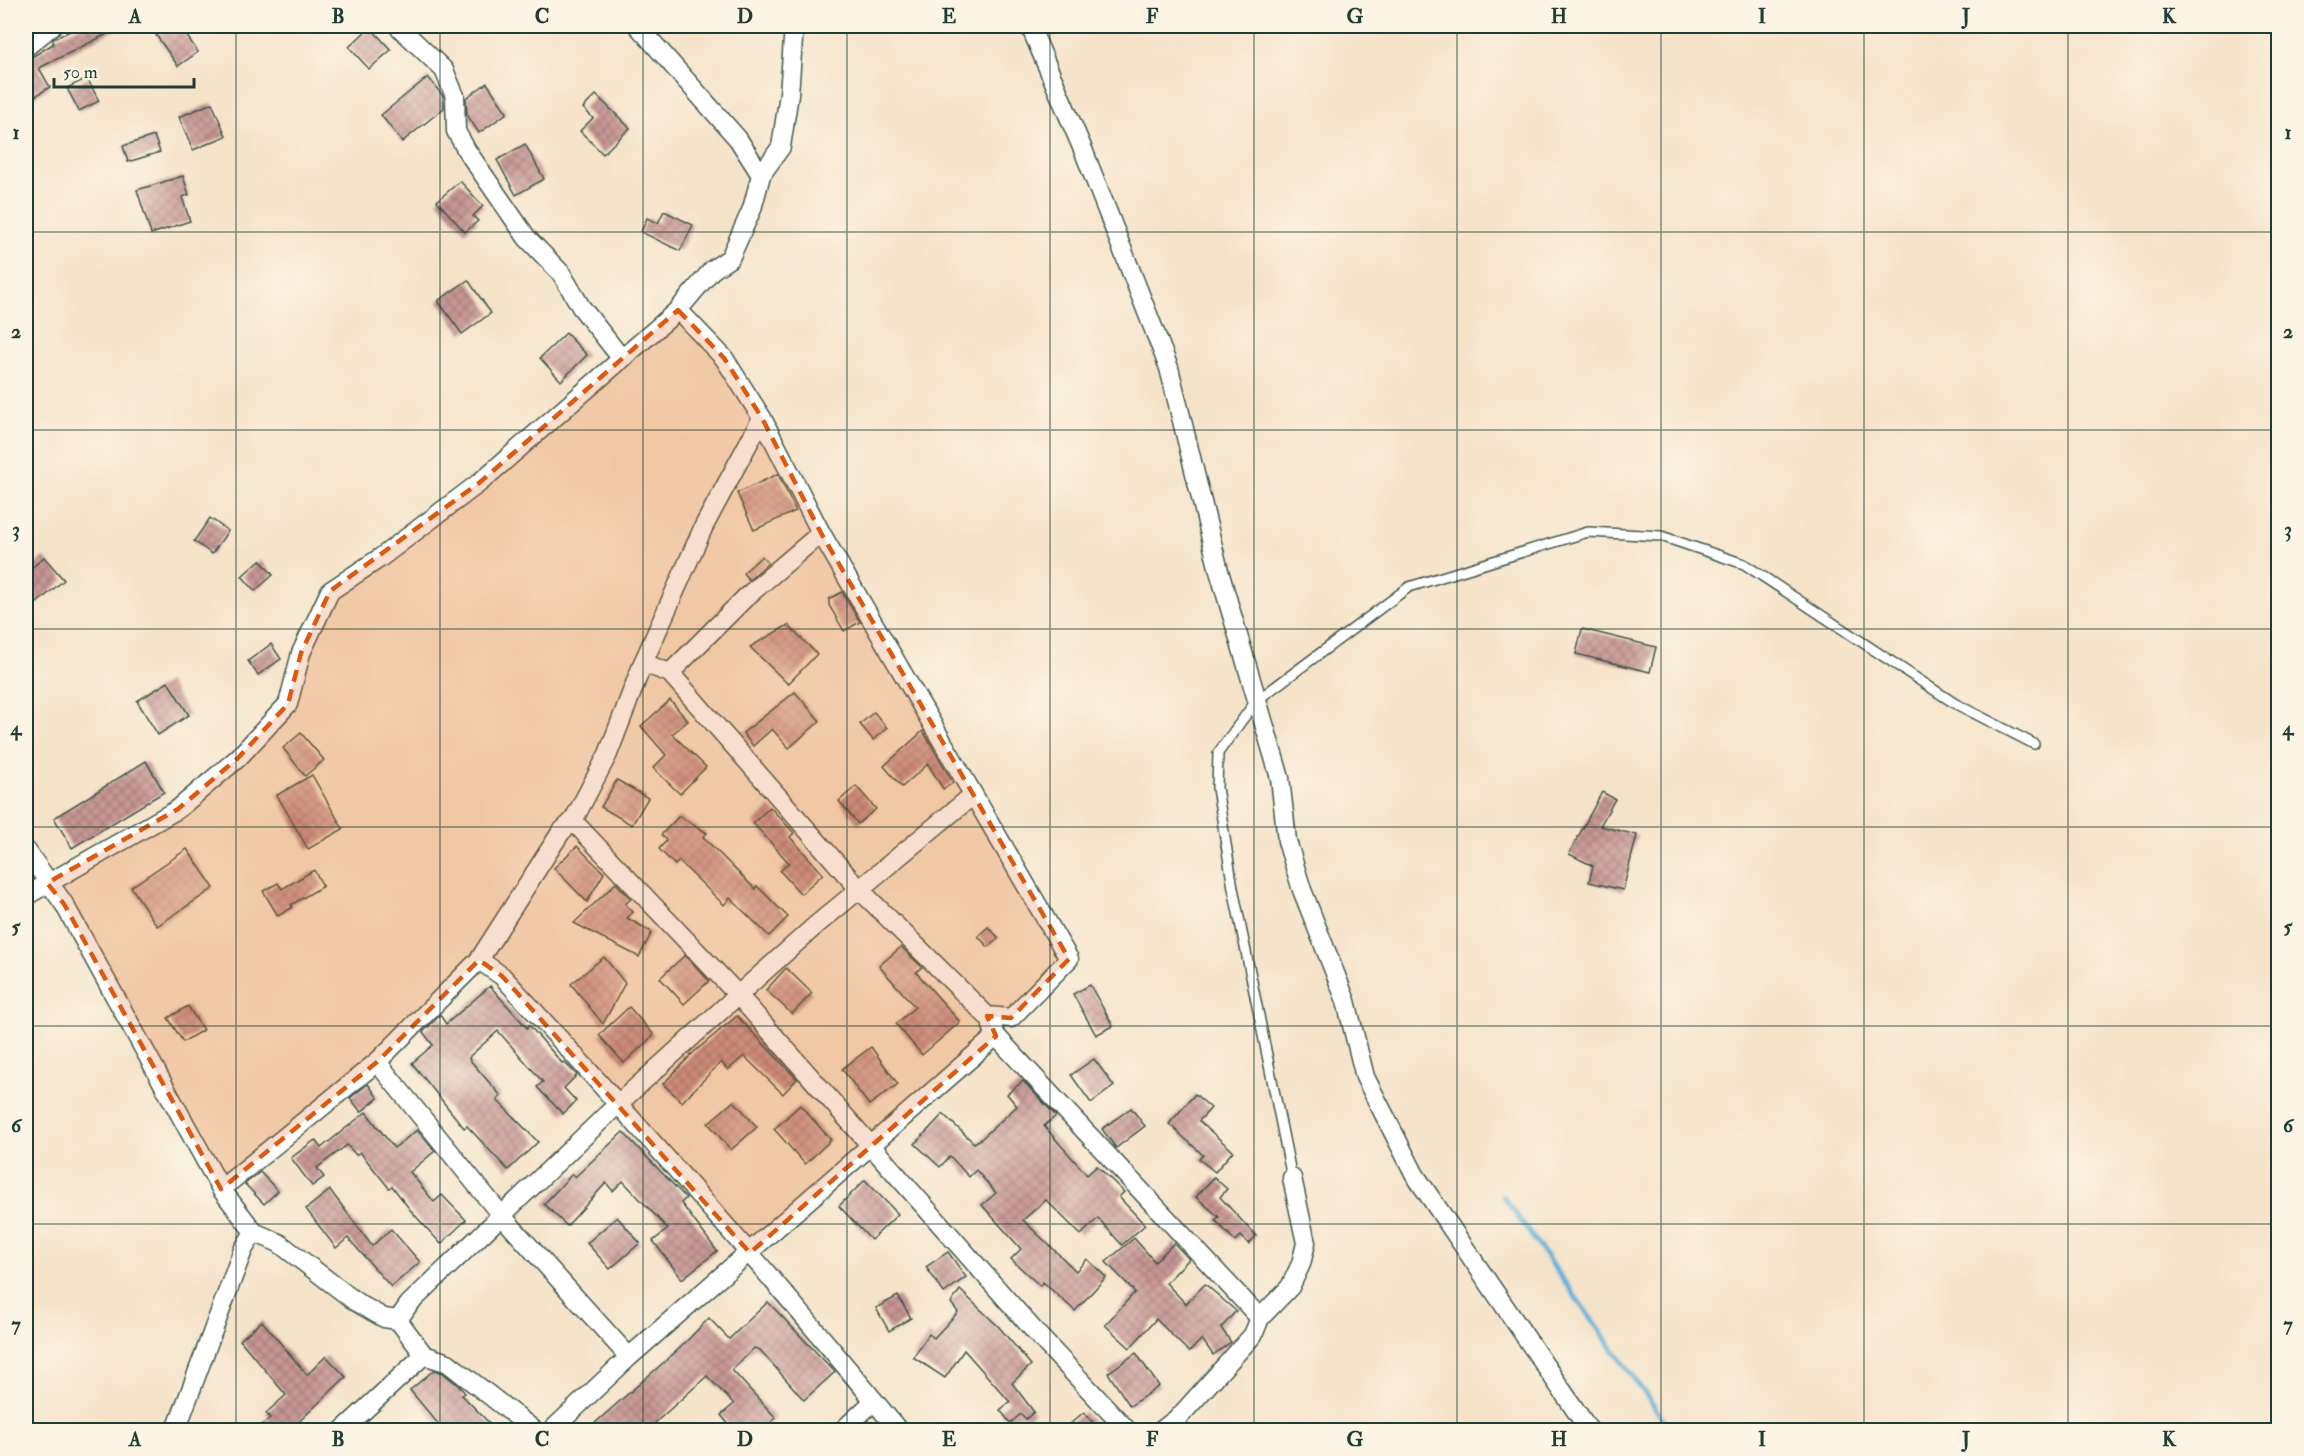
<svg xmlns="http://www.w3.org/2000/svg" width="2304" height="1456" font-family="'IM FELL Double Pica',serif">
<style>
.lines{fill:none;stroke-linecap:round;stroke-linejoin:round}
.stream{stroke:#5db1d9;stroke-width:5}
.building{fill:url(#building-cross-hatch)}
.service-casing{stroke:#3f564a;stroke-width:12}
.minor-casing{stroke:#3f564a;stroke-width:21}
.service{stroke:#fff;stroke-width:9}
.minor{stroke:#fff;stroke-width:18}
.marked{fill:#de580e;fill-opacity:0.2;stroke:#de580e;stroke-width:4.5;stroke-dasharray:12 8;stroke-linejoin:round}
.grid{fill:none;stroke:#1f3d34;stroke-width:1.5;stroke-opacity:0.55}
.neatline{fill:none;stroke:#1f3d34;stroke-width:2}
.grid-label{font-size:20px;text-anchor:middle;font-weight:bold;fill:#1f3d34}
</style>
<defs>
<pattern id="building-cross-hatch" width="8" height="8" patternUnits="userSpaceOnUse" patternTransform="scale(1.5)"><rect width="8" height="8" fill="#c89694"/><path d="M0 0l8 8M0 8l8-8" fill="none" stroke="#a27c7a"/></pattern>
</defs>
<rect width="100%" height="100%" fill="#fcf5e5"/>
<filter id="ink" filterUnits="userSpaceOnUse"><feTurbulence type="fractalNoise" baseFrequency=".0167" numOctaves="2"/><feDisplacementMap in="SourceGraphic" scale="12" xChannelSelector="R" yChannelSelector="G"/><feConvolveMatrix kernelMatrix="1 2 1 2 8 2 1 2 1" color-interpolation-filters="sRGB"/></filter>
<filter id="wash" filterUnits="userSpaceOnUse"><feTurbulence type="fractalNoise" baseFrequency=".008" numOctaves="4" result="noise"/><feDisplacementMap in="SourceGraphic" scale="24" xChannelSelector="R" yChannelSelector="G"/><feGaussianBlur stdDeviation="1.35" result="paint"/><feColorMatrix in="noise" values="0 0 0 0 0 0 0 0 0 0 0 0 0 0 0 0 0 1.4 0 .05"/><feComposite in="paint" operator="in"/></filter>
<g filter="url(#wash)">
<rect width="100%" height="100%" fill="#f5e3c9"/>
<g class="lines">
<path class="stream" d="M1503 1196 1671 1430"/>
</g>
<g id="blocks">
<g class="building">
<path d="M81 26H123L39 68 50 87 26 102V58L32 57 53 44V39Z"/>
<path d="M170 26H180L198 52 178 66 156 35Z"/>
<path d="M370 27 391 50 369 69 349 47Z"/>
<path d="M428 77 443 96 444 108 402 142 381 115Z"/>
<path d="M87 78 99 101 79 111 67 88Z"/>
<path d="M487 83 507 113 479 133 467 115 466 98Z"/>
<path d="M596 95 630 128 603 154 580 131 593 118 583 108Z"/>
<path d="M212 103 226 136 193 150 179 117Z"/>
<path d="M154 136 160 152 128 162 123 146Z"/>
<path d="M525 144 544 179 516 195 497 160Z"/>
<path d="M183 176 189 195 182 197 190 221 151 234 137 190Z"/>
<path d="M460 181 483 206 473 216 478 221 465 232 437 201Z"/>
<path d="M664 211 693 225 680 251 641 232 647 218 658 223Z"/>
<path d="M468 280 491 313 462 334 438 301Z"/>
<path d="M566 333 587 355 561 381 540 358Z"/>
<path d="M778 474 796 511 754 530 737 493Z"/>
<path d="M210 518 228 531 212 554 194 541Z"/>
<path d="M762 556 768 563 749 580 743 573Z"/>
<path d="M44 557 64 580 37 603 26 589V573Z"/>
<path d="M260 560 273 575 255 591 242 576Z"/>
<path d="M842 592 860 622 844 631 829 605V599Z"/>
<path d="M788 625 817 654 788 684 750 647Z"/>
<path d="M1582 629 1656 647 1650 672 1576 654Z"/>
<path d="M271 644 281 659 258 675 248 661Z"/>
<path d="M168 682 189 715 158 735 137 701Z"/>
<path d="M795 692 820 721 789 748 772 729 753 746 743 733Z"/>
<path d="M670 700 688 721 672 734 706 767 680 794 653 768 666 755 641 726Z"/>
<path d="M874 712 887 728 873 740 860 724Z"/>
<path d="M923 731 953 783 943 789 928 764 902 787 884 766Z"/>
<path d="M301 733 324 760 305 776 283 748Z"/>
<path d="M146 761 164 792 72 848 54 818Z"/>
<path d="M312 775 343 829 308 849 277 795Z"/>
<path d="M617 780 648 798 632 825 601 807Z"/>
<path d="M856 786 876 809 858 824 839 801Z"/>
<path d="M1602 792 1615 799 1600 826 1637 835 1623 890 1589 882 1593 866 1569 854Z"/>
<path d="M770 807 794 833 790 837 823 874 801 894 780 871 789 863 753 823Z"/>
<path d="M679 816 707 833 703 837 755 889 757 886 788 917 769 936 730 898 724 905 679 861 675 865 659 849 667 840 661 835Z"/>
<path d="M577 846 604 873 587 902 554 868Z"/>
<path d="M187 849 214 888 157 926 131 887Z"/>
<path d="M314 870 323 886 291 905 293 907 278 916 263 891 278 883 282 889Z"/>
<path d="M616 883 631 899 625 904 633 912 627 918 652 932 639 957 574 923Z"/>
<path d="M988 927 999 938 988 947 978 936Z"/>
<path d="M901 947 922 967 916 972 960 1022 922 1055 896 1024 915 1007 879 966Z"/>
<path d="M685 955 709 981 684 1004 660 978Z"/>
<path d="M604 957 625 983 603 1024 571 984Z"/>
<path d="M786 968 812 993 792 1014 766 990Z"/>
<path d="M1090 985 1113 1026 1096 1035 1073 994Z"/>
<path d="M490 986 527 1028 529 1025 562 1063 564 1062 577 1075 564 1088 576 1101 563 1114 537 1087 543 1082 498 1031 470 1056 469 1059 501 1096 497 1100 538 1142 508 1170 467 1126 464 1128 412 1063 433 1045 423 1032 440 1015 446 1024Z"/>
<path d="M188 1006 203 1030 183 1042 168 1018Z"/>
<path d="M629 1007 654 1035 624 1063 599 1035Z"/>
<path d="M737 1016 797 1079 783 1094 744 1056 728 1070 721 1062 682 1102 663 1084 694 1052Z"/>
<path d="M871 1047 898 1084 869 1105 842 1069Z"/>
<path d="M1094 1059 1114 1086 1091 1103 1071 1075Z"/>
<path d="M1023 1081 1056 1116 1044 1126 1087 1175 1097 1166 1124 1192 1119 1197 1145 1225 1122 1245 1098 1218 1081 1235 1046 1200 1023 1220 1076 1271 1087 1259 1106 1277 1075 1311 1043 1282 1040 1286 1011 1259 1021 1249 982 1205 996 1193 976 1170 969 1177 950 1156 940 1167 915 1144 943 1114 974 1143 981 1139 1017 1106 1007 1094Z"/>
<path d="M368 1084 378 1098 361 1112 350 1098Z"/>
<path d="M1195 1094 1211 1108 1199 1121 1233 1151 1215 1172 1199 1159 1203 1155 1169 1124Z"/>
<path d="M734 1101 757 1127 731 1150 708 1123Z"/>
<path d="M800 1105 831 1140 805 1164 774 1129Z"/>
<path d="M1131 1108 1145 1126 1116 1148 1102 1129Z"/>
<path d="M366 1112 394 1148 417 1130 435 1151 410 1172 434 1202 442 1195 466 1220 441 1244 411 1211 392 1186 389 1188 360 1152 356 1155 347 1145 317 1168 324 1177 312 1186 291 1158 315 1140 321 1148Z"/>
<path d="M623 1132 686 1198 681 1203 717 1251 682 1279 653 1241 668 1229 623 1181 613 1191 606 1183 567 1226 544 1204 572 1174 575 1177Z"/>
<path d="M260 1172 278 1191 264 1204 245 1184Z"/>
<path d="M1214 1177 1227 1189 1220 1197 1256 1236 1249 1244 1241 1236 1235 1241 1215 1220 1219 1217 1196 1197Z"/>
<path d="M865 1180 898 1214 871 1240 839 1206Z"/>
<path d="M330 1190 372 1246 391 1229 420 1262 391 1287 348 1238 336 1248 306 1209Z"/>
<path d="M617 1217 640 1243 610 1269 587 1243Z"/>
<path d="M1134 1238 1155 1262 1174 1243 1189 1259 1166 1283 1186 1304 1205 1284 1236 1311 1221 1328 1231 1342 1213 1355 1202 1339 1189 1352 1156 1319 1130 1348 1105 1325 1135 1292 1106 1262Z"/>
<path d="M948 1252 966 1277 944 1293 926 1267Z"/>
<path d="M960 1290 999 1327 1031 1365 1012 1383 1034 1412 1026 1419 1021 1414 1010 1423 1000 1410 1010 1402 964 1350 945 1378 913 1357 929 1334 934 1338 958 1312 951 1303Z"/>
<path d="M898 1296 911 1318 889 1331 876 1308Z"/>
<path d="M768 1302 835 1372 804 1400 760 1350 754 1348 732 1370 776 1418 761 1431H734L721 1415 734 1404 707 1376 646 1431H586L680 1348 709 1318 729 1339Z"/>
<path d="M262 1321 307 1375 326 1356 346 1377 289 1431H255L270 1418 266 1413 286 1395 240 1340Z"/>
<path d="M1136 1353 1159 1386 1130 1406 1108 1373Z"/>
<path d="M434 1370 443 1373 459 1386 465 1393 462 1395 497 1431H444L410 1390Z"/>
<path d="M1084 1412 1100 1431H1062Z"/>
</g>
</g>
</g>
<g filter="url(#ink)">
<use href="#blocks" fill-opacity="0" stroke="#3f564a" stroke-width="1.5"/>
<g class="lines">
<g class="service-casing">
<path id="service" d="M1292 1178 1233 888 1217 788 1218 753 1256 701 1409 587 1588 532 1661 536 1744 564 1954 703 2034 744"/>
</g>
<g class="minor-casing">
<g id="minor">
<path d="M398 26 444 70 455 96 456 131 467 151 527 238 561 273 581 307 622 359"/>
<path d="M638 26 738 139 761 175"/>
<path d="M1030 26 1084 152 1169 368 1219 571 1280 778 1287 841 1302 890 1346 1001 1365 1077 1415 1175 1589 1430"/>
<path d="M26 47 52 26"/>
<path d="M643 663 670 673 859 889 987 1016 1011 1018 1069 959 821 533 762 418 724 358 678 310"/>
<path d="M670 673 746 597 821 533"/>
<path d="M573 821 608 754 643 663 704 526 762 418"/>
<path d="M26 850 64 904 221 1189 254 1232 279 1243 356 1302 384 1318 398 1320 424 1355 448 1363 534 1430"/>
<path d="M26 896 178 809 238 758 288 704 301 653 330 591 380 558 479 483 678 310 712 270 730 258 752 209 761 175 781 147 789 94 794 26"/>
<path d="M479 960 502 976C638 1124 771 1274 898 1430"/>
<path d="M992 1026 996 1036 1260 1318"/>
<path d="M377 1062 501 1215 629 1357"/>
<path d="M221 1189 377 1062 479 960 561 832 573 821 738 995 1038 1335 1127 1430"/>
<path d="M398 1320 409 1304 619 1103 738 995 815 926 973 795"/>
<path d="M176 1430 243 1250 254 1232"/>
<path d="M343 1430 424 1355"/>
<path d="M552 1430 629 1357 996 1036"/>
<path d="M843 1430 874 1401"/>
<path d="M1162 1430 1180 1416 1253 1335 1260 1318 1290 1287 1301 1264 1306 1243 1292 1178"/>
</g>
</g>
<use href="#service" class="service"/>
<use href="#minor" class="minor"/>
</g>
</g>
<path class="marked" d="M678 310 724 358 762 418 821 533 1069 959 1011 1018 987 1016 996 1036 750 1253 502 976 479 960 377 1062 221 1189 64 904 47 883 178 809 238 758 288 704 301 653 330 591 479 483Z"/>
<path class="grid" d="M236 26V1430M440 26V1430M643 26V1430M847 26V1430M1050 26V1430M1254 26V1430M1457 26V1430M1661 26V1430M1864 26V1430M2068 26V1430M26 232H2278M26 430H2278M26 629H2278M26 827H2278M26 1026H2278M26 1224H2278"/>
<rect width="2304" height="1456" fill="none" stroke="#fcf5e5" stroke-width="66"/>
<path d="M54 78v9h140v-9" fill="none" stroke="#1f3d34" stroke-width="3"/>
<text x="63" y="78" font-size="18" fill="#1f3d34" stroke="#fcf5e5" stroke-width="4.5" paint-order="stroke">50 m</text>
<rect x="33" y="33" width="2238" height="1390" class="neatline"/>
<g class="grid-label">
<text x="135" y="23">A</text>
<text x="338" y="23">B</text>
<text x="542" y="23">C</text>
<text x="745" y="23">D</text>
<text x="949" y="23">E</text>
<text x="1152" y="23">F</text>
<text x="1355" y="23">G</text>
<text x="1559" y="23">H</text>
<text x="1762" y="23">I</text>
<text x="1966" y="23">J</text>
<text x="2169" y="23">K</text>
<text x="16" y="139">1</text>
<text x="2288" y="139">1</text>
<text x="16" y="338">2</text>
<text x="2288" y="338">2</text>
<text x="16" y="536">3</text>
<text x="2288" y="536">3</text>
<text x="16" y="735">4</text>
<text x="2288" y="735">4</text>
<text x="16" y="933">5</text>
<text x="2288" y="933">5</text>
<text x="16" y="1132">6</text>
<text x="2288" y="1132">6</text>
<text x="16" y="1331">7</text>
<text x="2288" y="1331">7</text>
<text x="135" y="1446">A</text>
<text x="338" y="1446">B</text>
<text x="542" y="1446">C</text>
<text x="745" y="1446">D</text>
<text x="949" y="1446">E</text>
<text x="1152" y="1446">F</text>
<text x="1355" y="1446">G</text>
<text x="1559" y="1446">H</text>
<text x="1762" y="1446">I</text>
<text x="1966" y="1446">J</text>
<text x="2169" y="1446">K</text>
</g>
</svg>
